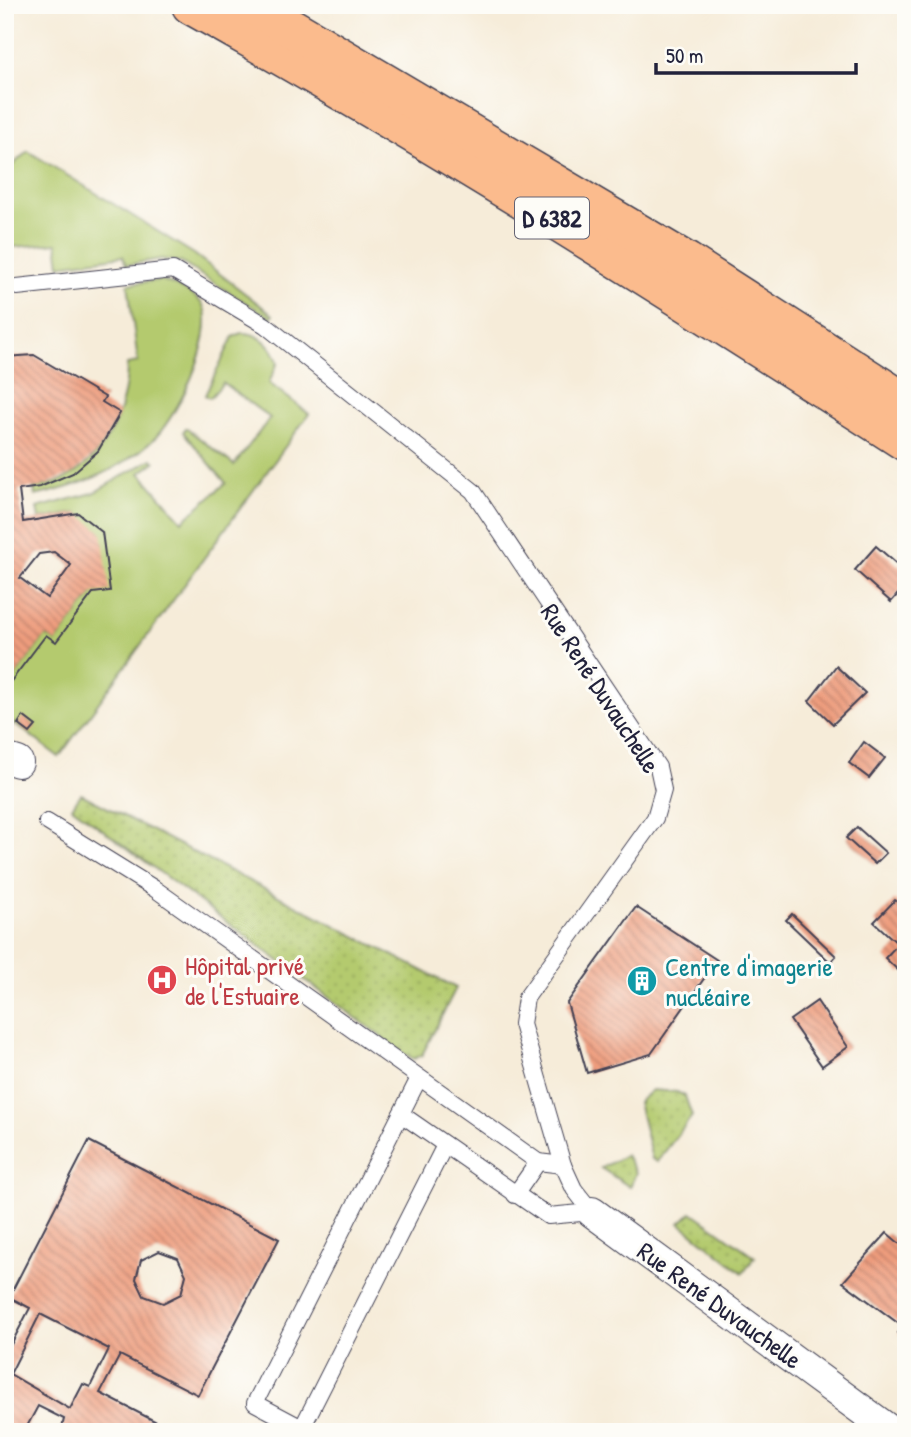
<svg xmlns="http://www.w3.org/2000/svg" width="911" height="1437" font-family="'Patrick Hand',sans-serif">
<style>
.grass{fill:url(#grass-dots);stroke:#6b7654;stroke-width:2}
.garden{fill:#b4ca6e;stroke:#6b7654;stroke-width:2}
.building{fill:url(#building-back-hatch);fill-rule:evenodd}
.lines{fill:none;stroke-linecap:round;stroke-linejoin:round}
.service-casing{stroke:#424053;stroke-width:18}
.minor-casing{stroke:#424053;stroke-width:32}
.trunk-casing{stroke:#424053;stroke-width:41}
.service{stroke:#fff;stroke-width:16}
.minor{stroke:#fff;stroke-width:30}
.trunk{stroke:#fbbb8d;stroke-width:38}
.labels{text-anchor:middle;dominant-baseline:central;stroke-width:6;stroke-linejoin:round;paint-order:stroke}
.shield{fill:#fdfcf7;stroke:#646373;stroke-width:2}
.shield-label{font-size:24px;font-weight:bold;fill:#22223b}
.street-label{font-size:26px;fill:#22223b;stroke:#fdfcf7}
.health-label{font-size:26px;fill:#be3a42;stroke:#fdfcf7;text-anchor:start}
.culture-label{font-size:26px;fill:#0d838f;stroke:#fdfcf7;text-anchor:start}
</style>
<defs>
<pattern id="grass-dots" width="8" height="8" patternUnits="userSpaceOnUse" patternTransform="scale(1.75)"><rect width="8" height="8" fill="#b4ca6e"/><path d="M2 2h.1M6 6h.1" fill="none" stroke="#9aad60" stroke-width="1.8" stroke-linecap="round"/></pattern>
<pattern id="building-back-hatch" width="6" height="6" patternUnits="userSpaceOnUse" patternTransform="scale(1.75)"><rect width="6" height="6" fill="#ee9c7d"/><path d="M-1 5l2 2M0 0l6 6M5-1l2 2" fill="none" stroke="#c07f68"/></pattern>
</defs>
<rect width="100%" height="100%" fill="#fdfcf7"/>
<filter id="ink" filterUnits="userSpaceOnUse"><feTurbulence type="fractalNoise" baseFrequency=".0143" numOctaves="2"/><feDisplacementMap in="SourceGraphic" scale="14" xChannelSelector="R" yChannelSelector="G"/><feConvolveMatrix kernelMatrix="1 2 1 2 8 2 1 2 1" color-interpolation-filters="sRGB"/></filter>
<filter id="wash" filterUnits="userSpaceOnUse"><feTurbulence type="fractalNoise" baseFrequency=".00686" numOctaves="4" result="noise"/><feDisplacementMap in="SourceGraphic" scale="28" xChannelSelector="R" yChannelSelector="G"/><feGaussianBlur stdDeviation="1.57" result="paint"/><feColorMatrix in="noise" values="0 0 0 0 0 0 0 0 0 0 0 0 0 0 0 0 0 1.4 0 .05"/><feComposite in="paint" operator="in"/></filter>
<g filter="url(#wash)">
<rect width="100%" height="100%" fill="#f6ecd9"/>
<g class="grass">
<path d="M81 794 456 988 422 1055 414 1059 406 1055 72 807Z"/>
<path d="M652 1090 677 1092 685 1096 692 1116 657 1162 652 1159 638 1102Z"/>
<path d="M626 1155 636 1173 630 1187 601 1168Z"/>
<path d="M692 1212 755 1257 743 1273 680 1223Z"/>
</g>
<g class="garden">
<path d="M28 151 194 254 273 315 271 318 180 262 161 259 126 265 123 256 60 265 57 243 5 248V172Z"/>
<path d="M162 280C173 284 197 295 203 305 218 336 175 421 151 442 117 472 79 486 35 496L34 488C95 480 127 420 127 364L138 362 128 284Z"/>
<path d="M241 333C259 332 273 346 278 362L269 383 309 414 59 757 14 723 5 733V689L46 635 56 642 93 593 78 513 39 519 37 508 93 493 152 459 155 462 140 473 182 521 226 483 183 432 186 428 234 465 270 418 223 383 210 398 205 395 233 337Z"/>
</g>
<g id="blocks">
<g class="building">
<path d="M34 355 105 397 102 402 120 413 98 451 73 473 40 487 19 490 23 522 78 513 102 532 110 591 93 593 56 642 46 635 5 689V357ZM54 552 71 565 47 598 20 578 39 554Z"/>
<path d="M876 546 906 572V585L891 602 855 570Z"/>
<path d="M836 666 865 693 833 724 809 701Z"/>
<path d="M23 716 36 726 30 733 18 724Z"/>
<path d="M864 742 885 758 869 778 849 763Z"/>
<path d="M857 827 886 853 875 864 846 838Z"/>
<path d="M895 900 906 909V968L901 973 885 958 898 944 874 922Z"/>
<path d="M636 907 717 960 651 1054 587 1073 567 1003Z"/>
<path d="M792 914 836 956 830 962 786 920Z"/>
<path d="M817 1001 848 1047 822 1066 790 1020Z"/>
<path d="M89 1141 279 1239 198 1395 120 1355 100 1393 176 1432H61L64 1419 38 1406 24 1432H5V1356L30 1308 9 1297ZM159 1251 178 1258 186 1275 181 1294 163 1303 144 1296 136 1279 141 1260ZM40 1314 109 1349 90 1387 83 1384 70 1409 10 1374Z"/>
<path d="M887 1233 906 1249V1340L898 1333 903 1327 843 1282Z"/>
</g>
</g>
</g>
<g filter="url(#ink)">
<use href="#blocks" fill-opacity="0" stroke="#424053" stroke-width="2"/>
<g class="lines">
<g class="service-casing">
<g id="service">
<path d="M17 287 173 270 265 325 473 491 658 767 663 790 655 818 526 998 522 1024 563 1165"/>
<path d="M47 822 155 889 538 1162 563 1165 574 1189 592 1212"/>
<path d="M419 1078 255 1403 302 1428 445 1145"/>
<path d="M401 1114 548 1216 592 1212"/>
<path d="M515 1195 538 1162"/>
</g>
</g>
<g class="minor-casing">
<g id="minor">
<path d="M5 758 18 762"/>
<path d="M592 1212 892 1432"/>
</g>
</g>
<g class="trunk-casing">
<g id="trunk">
<path d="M191 5C435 141 671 291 906 442"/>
<path d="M253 5 687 262 906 403"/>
</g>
</g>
<use href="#service" class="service"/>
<use href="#minor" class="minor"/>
<use href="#trunk" class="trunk"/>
</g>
</g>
<defs>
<g id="hospital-disc" transform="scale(1.575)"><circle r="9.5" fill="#e0444e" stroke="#fdfcf7"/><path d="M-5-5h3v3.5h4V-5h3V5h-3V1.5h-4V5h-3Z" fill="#fff"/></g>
<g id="building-disc" transform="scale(1.575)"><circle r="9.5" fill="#0f9aa8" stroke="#fdfcf7"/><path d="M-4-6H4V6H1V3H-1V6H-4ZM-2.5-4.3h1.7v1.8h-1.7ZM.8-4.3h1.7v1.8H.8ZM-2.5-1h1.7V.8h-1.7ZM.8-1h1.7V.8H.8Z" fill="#fff"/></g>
</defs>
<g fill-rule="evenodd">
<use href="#hospital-disc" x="162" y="980"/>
<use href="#building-disc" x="642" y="981"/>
</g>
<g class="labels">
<rect class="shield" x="515" y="197.5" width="74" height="41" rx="5"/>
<g class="shield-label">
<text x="552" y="218">D 6382</text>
</g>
<g class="street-label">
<text transform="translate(601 688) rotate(57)">Rue René Duvauchelle</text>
<text transform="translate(720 1305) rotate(36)">Rue René Duvauchelle</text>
</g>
<g class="health-label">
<text x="185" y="965">Hôpital privé<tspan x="185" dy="30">de l'Estuaire</tspan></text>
</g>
<g class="culture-label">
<text x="665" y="966">Centre d'imagerie<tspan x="665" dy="30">nucléaire</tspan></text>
</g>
</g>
<rect width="911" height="1437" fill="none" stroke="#fdfcf7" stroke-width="28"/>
<path d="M656 63v10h200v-10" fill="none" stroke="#22223b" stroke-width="3.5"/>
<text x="666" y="63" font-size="21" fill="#22223b" stroke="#fdfcf7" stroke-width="5" paint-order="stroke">50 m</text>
</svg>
